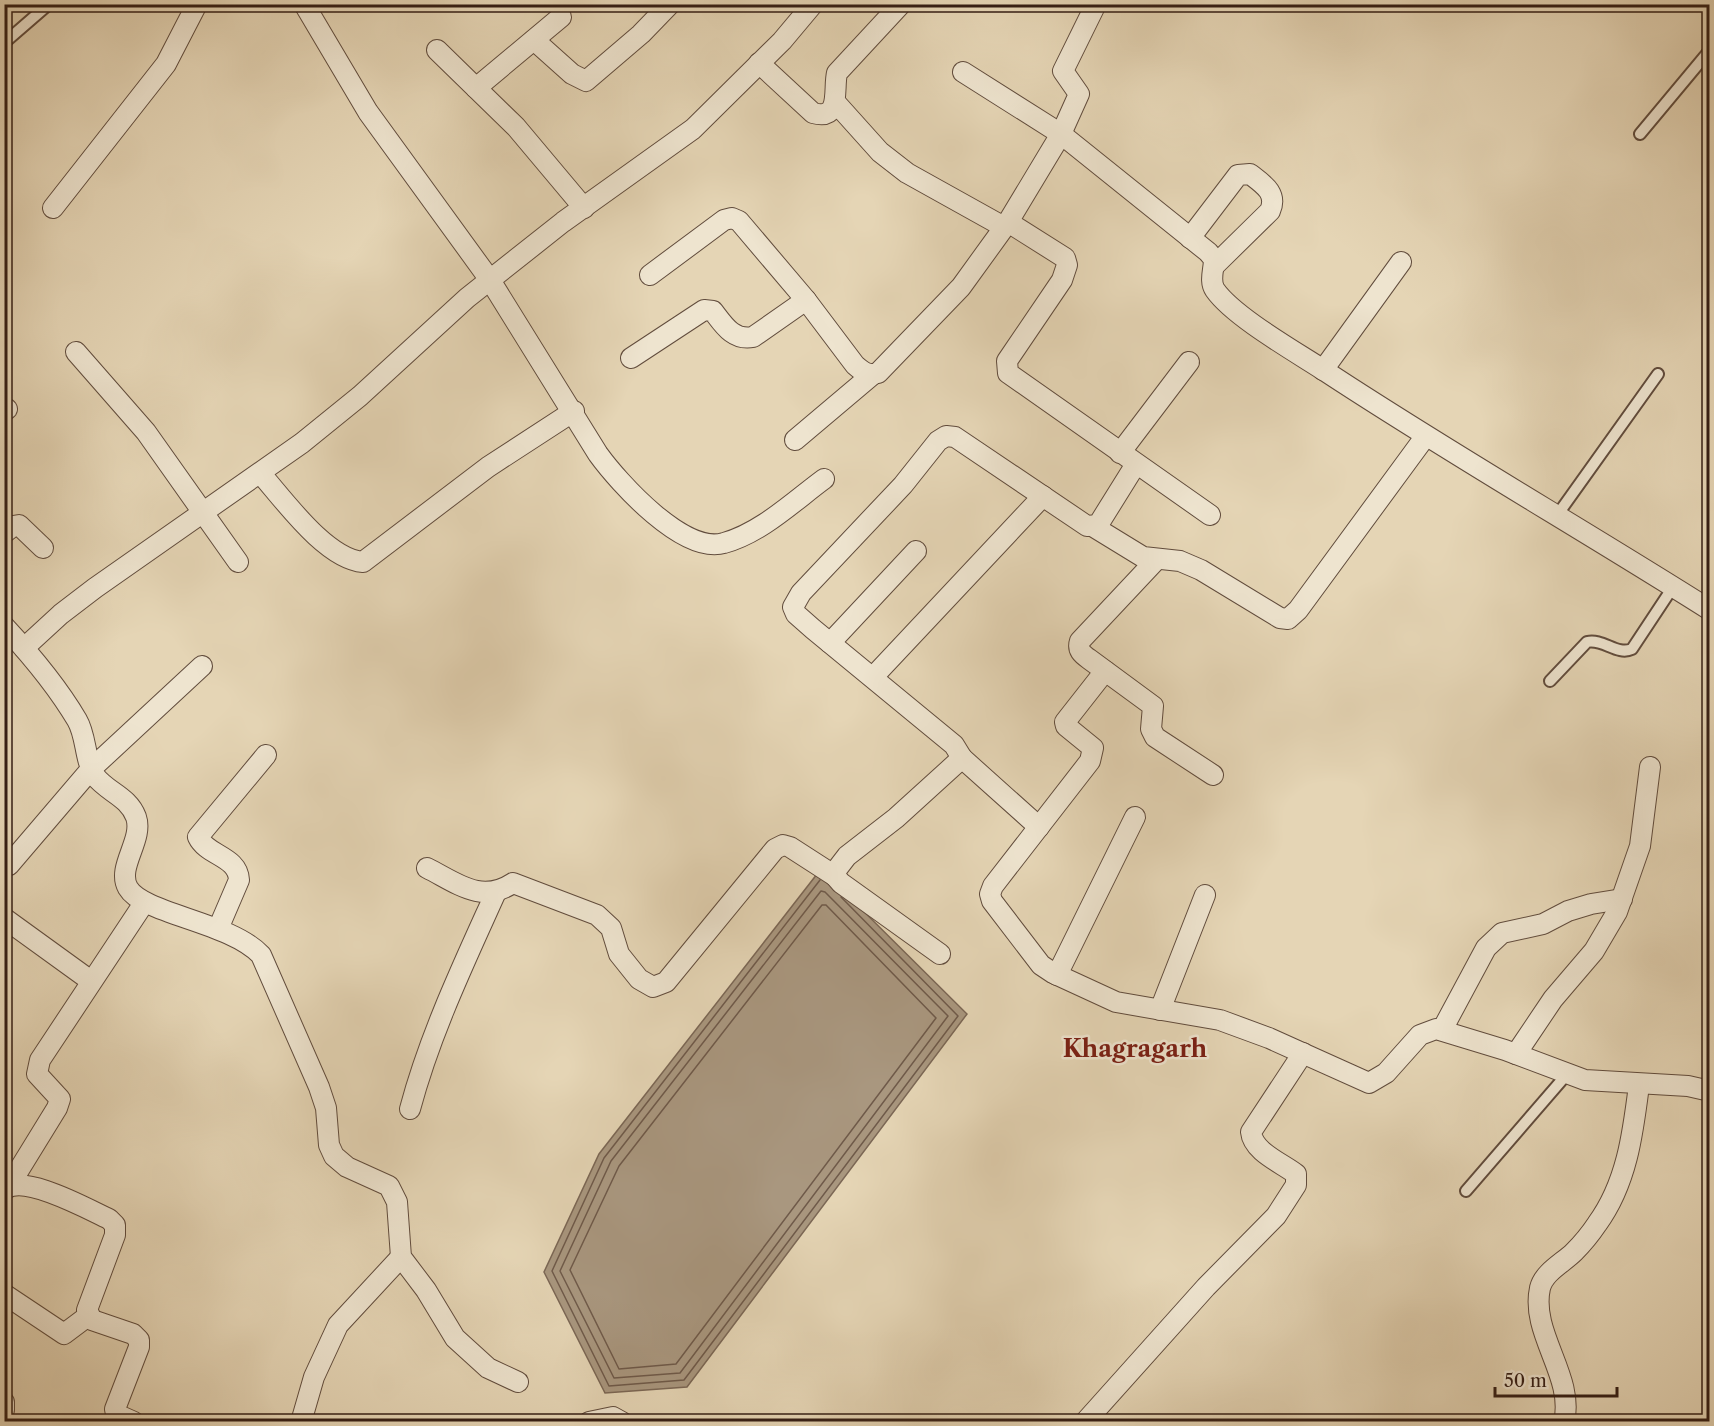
<svg xmlns="http://www.w3.org/2000/svg" width="1714" height="1426" font-family="'Libre Caslon Text',serif">
<style>
.water{fill:#a9977f;stroke:#7b6755;stroke-width:1.5}
.lines{fill:none;stroke-linecap:round;stroke-linejoin:round}
.shore{stroke:#6f5a4a;stroke-width:1.5}
.lane-casing{stroke:#614c3d;stroke-width:14}
.street-casing{stroke:#614c3d;stroke-width:22}
.lane{stroke:#eee4cf;stroke-width:10}
.street{stroke:#eee4cf;stroke-width:20}
.labels{text-anchor:middle;dominant-baseline:central;stroke-width:5;stroke-linejoin:round;paint-order:stroke}
.district-label{font-size:24px;font-weight:bold;fill:#7a1f14;stroke:#eee4cf}
</style>
<rect width="100%" height="100%" fill="#e5d5b5"/>
<filter id="stains"><feTurbulence type="fractalNoise" baseFrequency=".00333" numOctaves="4"/><feColorMatrix values="0 0 0 0 .2 0 0 0 0 .09 0 0 0 0 .02 0 0 0 .5 -.17"/></filter>
<radialGradient id="worn" r=".72"><stop offset=".6" stop-color="#630" stop-opacity="0"/><stop offset="1" stop-color="#630" stop-opacity=".3"/></radialGradient>
<path class="water" d="M821 869 967 1014 687 1387 605 1393 544 1272 599 1154Z"/>
<g class="lines">
<g class="shore">
<path d="M820 880 604 1158 552 1271 609 1386 684 1380 958 1016 841 897"/>
<path d="M821 891 825 892 948 1016 680 1373 614 1378 560 1271 611 1161Z"/>
<path d="M822 905H826L936 1018 676 1364 619 1369 570 1270 619 1166Z"/>
</g>
<g class="lane-casing">
<g id="lane">
<path d="M4 43 49 4"/>
<path d="M1640 134 1710 50"/>
<path d="M1558 514 1658 374"/>
<path d="M1550 681 1587 642C1603 638 1617 656 1632 649L1673 587"/>
<path d="M1466 1191 1568 1073"/>
</g>
</g>
<g class="street-casing">
<g id="street">
<path d="M304 4 368 112 490 280 598 454C619 483 684 555 724 543 761 533 794 501 824 479"/>
<path d="M534 40 572 74 586 81 641 34 670 4"/>
<path d="M437 50 516 127 584 208"/>
<path d="M759 63 813 113C842 121 833 89 837 73L901 4"/>
<path d="M963 72 1061 134 1208 252 1214 259C1214 270 1209 281 1215 290 1234 317 1296 352 1325 371 1451 454 1582 529 1710 610"/>
<path d="M476 88 561 17"/>
<path d="M836 103 880 152 907 173 1004 227"/>
<path d="M53 208 166 64 197 4"/>
<path d="M1008 222 1065 258 1067 265 1062 280 1007 361 1008 373 1210 515"/>
<path d="M1190 238 1238 175 1250 174C1263 184 1278 193 1270 211L1214 266"/>
<path d="M650 275 724 220 732 218 739 221 806 300 855 365C863 372 868 376 878 373L961 287 1008 222 1061 134 1079 94 1063 71 1096 4"/>
<path d="M76 352 146 432 238 562"/>
<path d="M631 358 704 310 713 311C723 324 733 341 753 337L806 300"/>
<path d="M1323 370 1401 262"/>
<path d="M4 411 7 409"/>
<path d="M795 440 872 375"/>
<path d="M1120 453 1189 362"/>
<path d="M261 474C284 500 326 559 363 562L488 467 574 411"/>
<path d="M1094 527 1143 557 1180 561 1201 570 1280 618 1288 619 1298 610 1425 437"/>
<path d="M4 533 13 526 19 525 43 548"/>
<path d="M1157 559 1080 641C1077 650 1082 654 1089 659L1153 706 1151 729 1155 737 1213 775"/>
<path d="M4 626C30 654 57 686 77 720 87 737 84 759 95 776 107 792 128 796 136 817 144 840 116 867 128 888 143 914 230 922 261 955L319 1087 326 1108 329 1145 334 1156 347 1167 389 1186 397 1202 401 1257 426 1290 455 1338 488 1368 518 1382"/>
<path d="M830 643 916 551"/>
<path d="M24 648 61 614 95 588 302 443 360 396 467 298 563 222 693 129 782 41 813 4"/>
<path d="M1105 671 1065 722 1066 726 1093 748 1090 761 993 886 990 894 992 901 1041 965 1053 973 1116 1002 1220 1020 1269 1038 1369 1083 1386 1073 1420 1035 1436 1029 1505 1050 1585 1080 1688 1086 1710 1091"/>
<path d="M873 677 1043 496"/>
<path d="M962 758 1039 827"/>
<path d="M9 865 91 769 202 666"/>
<path d="M427 868C457 883 481 904 513 883L597 915 611 928 619 954 639 979 653 987 666 982 775 849 783 845 790 847 835 876"/>
<path d="M4 918 91 981"/>
<path d="M218 929 239 880C238 856 207 856 198 837L266 755"/>
<path d="M940 954 841 883 835 876 837 869 847 856 896 818 962 758 954 745 813 629 796 614 793 607 801 593 903 485 938 441 946 436 955 437 1087 526 1098 525 1136 464"/>
<path d="M1057 975 1135 817"/>
<path d="M1160 1010 1205 895"/>
<path d="M1442 1030 1486 948 1502 933 1543 924 1568 911 1591 904 1622 899"/>
<path d="M1516 1054 1553 999 1594 951 1617 912 1640 846 1650 767"/>
<path d="M410 1109C430 1034 464 963 496 892"/>
<path d="M9 1186 57 1108 60 1099 37 1074 40 1060 144 903"/>
<path d="M4 1190C24 1173 87 1209 109 1219L115 1225V1235L87 1310 92 1320 133 1334 139 1340V1347L115 1409 116 1414 134 1422"/>
<path d="M4 1294 64 1334 88 1316"/>
<path d="M4 1402V1410"/>
<path d="M301 1422 314 1377 338 1325 401 1257"/>
<path d="M589 1422 613 1417 622 1422"/>
<path d="M1085 1422 1206 1287 1276 1216 1296 1185V1174C1282 1163 1253 1152 1251 1132L1303 1053"/>
<path d="M1564 1422C1575 1376 1530 1334 1540 1288 1544 1272 1563 1263 1574 1252 1582 1244 1591 1233 1597 1224 1627 1183 1633 1133 1639 1085"/>
</g>
</g>
<use href="#lane" class="lane"/>
<use href="#street" class="street"/>
</g>
<g class="labels">
<g class="district-label">
<text x="1135" y="1048">Khagragarh</text>
</g>
</g>
<rect width="1714" height="1426" fill="none" stroke="#e5d5b5" stroke-width="24"/>
<rect x="6" y="6" width="1702" height="1414" fill="none" stroke="#351e15" stroke-width="3"/>
<rect x="12" y="12" width="1690" height="1402" fill="none" stroke="#351e15" stroke-width="1.5"/>
<path d="M1495 1387v9h122v-9" fill="none" stroke="#351e15" stroke-width="3"/>
<text x="1504" y="1387" font-size="18" fill="#351e15" stroke="#eee4cf" stroke-width="4.5" paint-order="stroke">50 m</text>
<rect width="100%" height="100%" filter="url(#stains)"/>
<rect width="100%" height="100%" fill="url(#worn)"/>
</svg>
